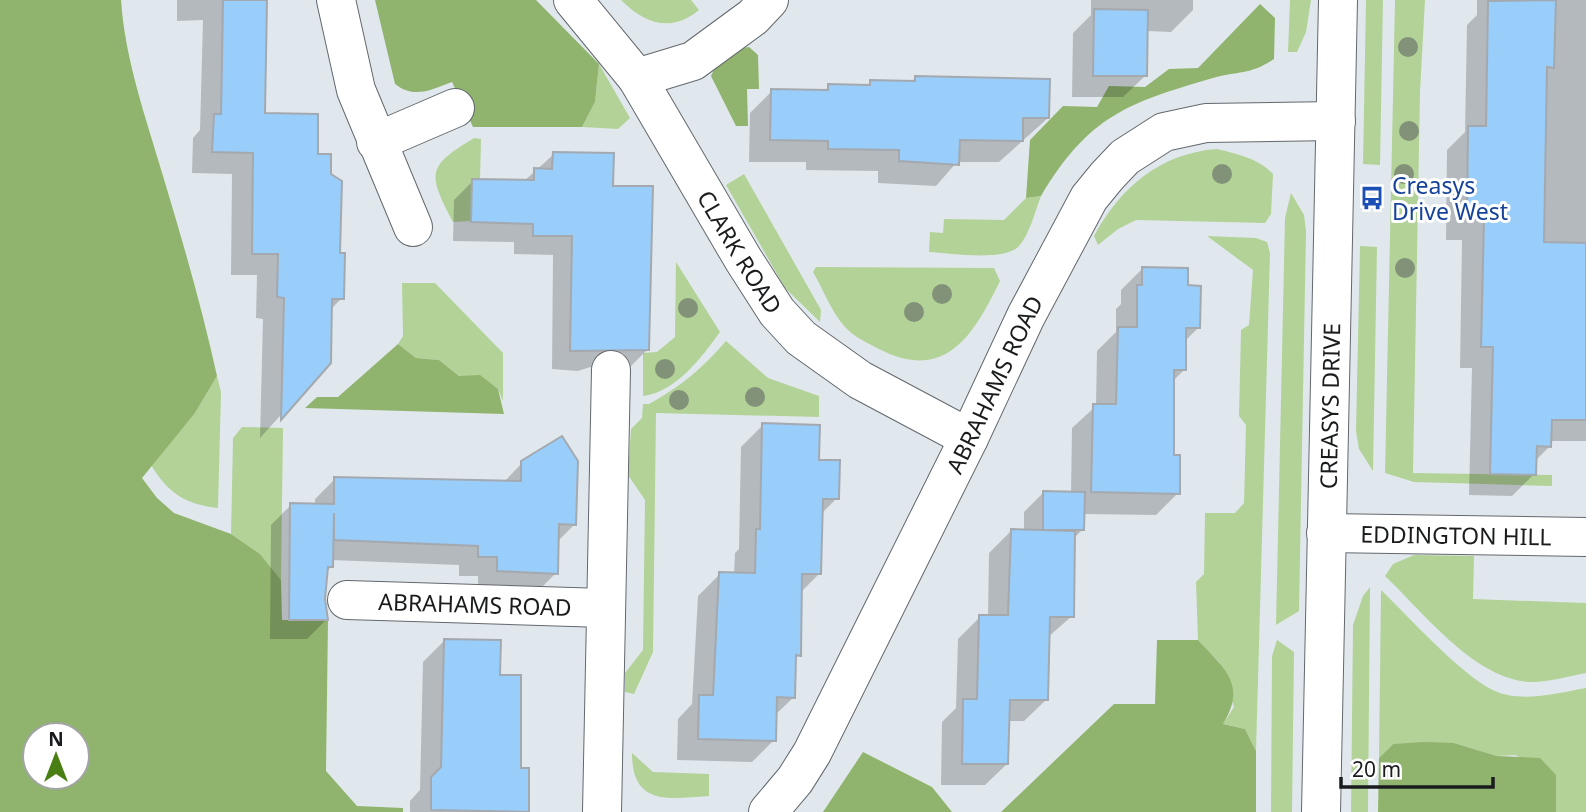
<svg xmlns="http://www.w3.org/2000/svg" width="1586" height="812" font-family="'Noto Sans',sans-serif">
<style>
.green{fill:#b3d298}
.forest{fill:#90b46e;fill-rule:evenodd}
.shadow{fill:#0003}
.building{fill:#99cdfa;stroke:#a3a9af;stroke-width:2}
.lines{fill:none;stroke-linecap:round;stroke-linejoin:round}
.minor-casing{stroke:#63686d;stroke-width:40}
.tertiary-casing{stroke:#63686d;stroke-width:40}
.minor{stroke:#fff;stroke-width:38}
.tertiary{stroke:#fff;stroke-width:38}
.tree{fill:#829278}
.labels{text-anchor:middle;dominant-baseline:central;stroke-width:6;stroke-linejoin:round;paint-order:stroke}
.transit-label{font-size:23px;fill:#164399;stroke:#fff;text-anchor:start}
.street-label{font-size:23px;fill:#191b1d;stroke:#fff}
</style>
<rect width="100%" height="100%" fill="#e1e8ed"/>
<g class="green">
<path d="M621 0H691L699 10C671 33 645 24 621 0Z"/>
<path d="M1290 0H1311L1306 32 1297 52H1288Z"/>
<path d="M1366 0H1383L1380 165 1363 164Z"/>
<path d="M1395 0H1425L1420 92 1413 473 1552 475V486L1414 482 1385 473Z"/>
<path d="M599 64 630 118 618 129 582 127 595 102Z"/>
<path d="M474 138 481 139 480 179H473L471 221 453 222C428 173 426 167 474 138Z"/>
<path d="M1217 149C1237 154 1258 158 1273 174L1271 214 1265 223 1136 220 1118 229 1098 245 1094 236C1120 188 1160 153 1217 149Z"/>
<path d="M744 174 821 310 820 322 785 288 726 185Z"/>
<path d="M1291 193 1304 215 1306 231 1299 611 1276 625 1285 218Z"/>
<path d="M1041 196C1035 211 1030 234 1019 246 1005 262 949 253 929 252L930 232 943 233 944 219 1004 220 1026 198Z"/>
<path d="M1207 236 1256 238 1267 242 1270 253 1256 751 1245 729 1223 724 1234 707 1219 662 1198 640 1196 582 1204 574 1205 513H1235L1244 503 1246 425 1239 416 1241 330 1249 325 1253 270Z"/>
<path d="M1360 246 1377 247 1373 471 1359 449 1356 431Z"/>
<path d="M676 262 720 332C702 357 676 392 643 396V353L657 352 675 337Z"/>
<path d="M816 267 994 268 1000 281C975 332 947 383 881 350 868 343 855 338 845 327 832 313 823 289 813 272Z"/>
<path d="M402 283H435L503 353V401L498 389 459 376 439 360 416 358 398 344 403 336Z"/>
<path d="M726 341 768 378 819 396V417L656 413 653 652 634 694 625 692V673L643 650 645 500 628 475 631 429 642 418 643 404H649C680 387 703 368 726 341Z"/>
<path d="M217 376 221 392 218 508C185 504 169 494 151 465L195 413Z"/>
<path d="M242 427 283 428 281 580 260 554 231 534 233 438Z"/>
<path d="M1414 555 1474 556 1473 599 1586 603V673C1569 676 1549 682 1532 682 1476 681 1424 613 1385 576L1393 564Z"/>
<path d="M1370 587 1368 812H1351L1353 625 1363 596Z"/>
<path d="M1381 590C1408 616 1463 677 1495 691 1522 703 1558 693 1586 688V812H1556V775L1515 755 1497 756 1454 743 1393 744 1379 758Z"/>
<path d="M1277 640 1294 652 1292 812H1271L1272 656Z"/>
<path d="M632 753 653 772 709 774V796C668 799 632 806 632 753Z"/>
</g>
<g class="forest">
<path d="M0 0H121C125 60 146 118 163 176 183 242 202 308 217 376L195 413 142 478 157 498 174 513 231 534 260 554 281 580 282 620H328L326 771 357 806 403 808V812H0ZM35 735H77V777H35Z"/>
<path d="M375 0H536L599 64 595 102 582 127H473L452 82C431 90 414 99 395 84Z"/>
<path d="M1260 4 1275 18 1274 59C1251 75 1238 71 1213 78 1127 103 1089 116 1041 196L1026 198 1030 140 1063 106 1097 107 1109 86 1145 87 1169 69 1198 68Z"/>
<path d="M749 47 758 55 759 89H747L748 126H736L711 76C718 59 730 49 749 47Z"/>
<path d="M398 344 416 358 439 360 459 376 480 375 498 389 504 414 305 408 317 397H338Z"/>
<path d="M1157 640H1198C1225 669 1247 685 1223 724L1245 729 1256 751V812H1001L1114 704H1155Z"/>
<path d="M1424 742 1454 743 1497 756 1540 758 1556 775V812H1378L1379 758 1393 744Z"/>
<path d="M863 752 932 787 952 812H823Z"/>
</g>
<g class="shadow">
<path d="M177 0H266L263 115 316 156 338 255 342 298 330 310 329 362 260 438 263 319 256 318 257 275H231L232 174 192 173 193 138 200 130 203 20 177 21Z"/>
<path d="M1091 0H1193V10L1171 32 1146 31 1145 76 1123 97H1072L1073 33 1091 15Z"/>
<path d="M1477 0H1586V441H1550V446L1535 461 1534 474 1512 496 1469 495 1472 368H1460L1462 240H1446L1447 150 1465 132 1467 25 1477 15Z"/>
<path d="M916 77 1048 118 999 162H957L936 186 878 183V171L806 170V162H749L750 113 772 91 823 92 829 86 911 82Z"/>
<path d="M554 154 611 188 647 350 628 369 604 371 590 367 578 371 552 369 553 255 514 254V242L453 241 454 200 473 181 523 182Z"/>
<path d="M1143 268 1186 287 1199 327 1184 342V370L1173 381V457L1178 493 1156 515 1083 514V529L1073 539 1072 616 1047 638 1046 700 1024 721H1008L1007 764 985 785H941L942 722 956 708 958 639 980 617H988L989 553 1011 531 1024 532V512L1044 492 1071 493 1072 428 1096 406 1097 351 1116 332V309L1121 304V290Z"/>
<path d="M763 425 817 461 837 498 821 514 820 573 800 593 799 655 794 660V697L774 716V740L752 762 677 760 678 719 692 704 698 596 720 574H734L735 553 739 549 741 447Z"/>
<path d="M522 463 575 524 557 542 556 573 536 593 478 590V576H459V565L331 560V567L326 572 323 599 326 620 307 639H270L271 525 291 505 315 506V499L335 479 503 483Z"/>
<path d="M444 641 499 677 526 812H410V801L420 790 423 662Z"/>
</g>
<g class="building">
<path d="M223 0H267L265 113 318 114V154H331V174L342 181 340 253H345L344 299H332L331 363 281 420 284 298 277 297 278 254H252L253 153 212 152 214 114H221Z"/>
<path d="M1556 0 1554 68 1547 67 1544 242 1586 243V420H1552L1551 447 1537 446 1536 475 1490 474 1493 347H1481L1484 219H1467L1468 126H1486L1488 1Z"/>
<path d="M1094 9 1148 10 1147 76H1093Z"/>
<path d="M915 76 1050 79 1049 118H1023V141L960 140 959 165 899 161V150L828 149V141L770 140 771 89 828 90V84L870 85V80L915 81Z"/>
<path d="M553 152 614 153 613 186H653L649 350 570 351 572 236H533V224L471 222 472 179 534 180V168L552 169Z"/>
<path d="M1142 267 1188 268V285L1201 286 1200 328H1186V370H1174V455H1180V494L1091 492 1093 404H1116L1118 327H1137V285H1142Z"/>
<path d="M762 423 820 425 819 460H840L839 499H823L821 574H802L801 656 796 655 795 698 777 697 776 741 698 739 699 695H713L719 572 755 573 756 529H760Z"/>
<path d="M562 436 578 461 576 525 559 524 558 574 497 571V557H478V546L334 540V513L333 567H328L325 599 328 620H289L290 503 334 504V477L521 481V461Z"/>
<path d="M1043 491 1085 492 1084 530H1043Z"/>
<path d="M1011 529 1075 531 1074 617H1050L1048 700H1010L1008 764H962L963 699H977L979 615H1008Z"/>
<path d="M444 639 501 640 500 675H521V768H529V812L431 810V777L441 767Z"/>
</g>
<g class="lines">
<g class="minor-casing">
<g id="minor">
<path d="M336 0 356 90 413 227"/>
<path id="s1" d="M573 0 637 78 743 259 777 312 801 338 860 380 969 438"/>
<path d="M637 78 693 61 753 17 769 0"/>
<path d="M376 142 455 108"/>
<path id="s2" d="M1326 533 1586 537"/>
<path id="s3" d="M347 600 604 608"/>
<path d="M602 812 611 370"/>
<path id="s4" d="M768 812 795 780 812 753 969 438 1026 316 1089 198 1107 176 1125 157 1164 132 1206 123 1336 121"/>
</g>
</g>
<g class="tertiary-casing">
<g id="tertiary">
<path id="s5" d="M1321 812 1338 0"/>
</g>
</g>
<use href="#minor" class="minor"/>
<use href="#tertiary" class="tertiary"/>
</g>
<g class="tree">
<circle cx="1408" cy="47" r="10"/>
<circle cx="1409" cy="131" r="10"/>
<circle cx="1222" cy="174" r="10"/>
<circle cx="1404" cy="174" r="10"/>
<circle cx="1405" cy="268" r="10"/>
<circle cx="942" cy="294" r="10"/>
<circle cx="688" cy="308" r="10"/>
<circle cx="914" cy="312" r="10"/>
<circle cx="665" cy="369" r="10"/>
<circle cx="755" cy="397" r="10"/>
<circle cx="679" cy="400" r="10"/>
</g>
<defs>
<g id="bus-bare" transform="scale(1.89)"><path d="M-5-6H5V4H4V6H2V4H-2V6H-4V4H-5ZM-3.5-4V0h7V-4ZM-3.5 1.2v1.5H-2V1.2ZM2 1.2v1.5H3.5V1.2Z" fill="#1a4fb4" stroke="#fff" stroke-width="2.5" paint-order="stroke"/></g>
</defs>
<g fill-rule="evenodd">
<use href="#bus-bare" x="1372" y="198"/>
</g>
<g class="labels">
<g class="transit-label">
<text x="1392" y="185">Creasys<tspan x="1392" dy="26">Drive West</tspan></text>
</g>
<g class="street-label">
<text stroke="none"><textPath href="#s1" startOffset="303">CLARK ROAD</textPath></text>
<text stroke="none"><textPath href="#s4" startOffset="485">ABRAHAMS ROAD</textPath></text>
<text stroke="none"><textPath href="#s5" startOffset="406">CREASYS DRIVE</textPath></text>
<text stroke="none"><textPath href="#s2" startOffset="130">EDDINGTON HILL</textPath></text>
<text stroke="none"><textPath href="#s3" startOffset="128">ABRAHAMS ROAD</textPath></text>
</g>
</g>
<g transform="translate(56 756)"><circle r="33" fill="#ffffff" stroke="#a3a4a5" stroke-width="2"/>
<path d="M0-5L12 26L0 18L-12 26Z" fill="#487e12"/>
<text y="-10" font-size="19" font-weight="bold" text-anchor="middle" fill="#191b1d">N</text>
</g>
<path d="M1341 777v10h152v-10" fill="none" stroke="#191b1d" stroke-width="3.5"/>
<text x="1352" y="777" font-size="21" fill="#191b1d" stroke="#ffffff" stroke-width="5" paint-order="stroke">20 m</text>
</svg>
